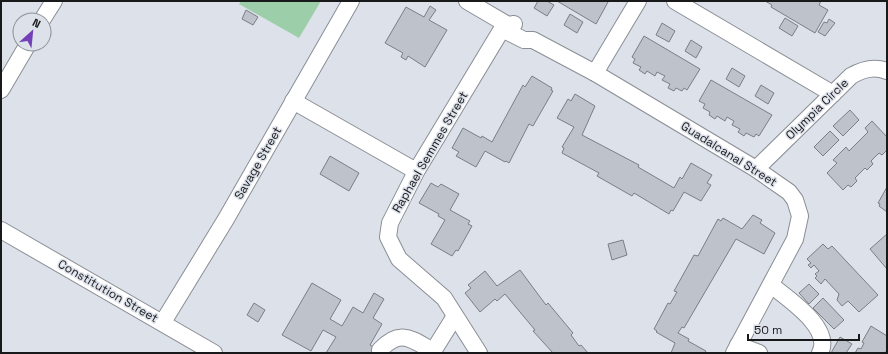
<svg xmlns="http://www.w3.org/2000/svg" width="888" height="354" font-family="'Space Grotesk',sans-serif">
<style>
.green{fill:#9dceaa}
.building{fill:#bec3cb;stroke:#7a7e85}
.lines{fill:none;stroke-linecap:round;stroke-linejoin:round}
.minor-casing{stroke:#8a8e95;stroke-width:18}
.minor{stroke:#fff;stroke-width:16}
.labels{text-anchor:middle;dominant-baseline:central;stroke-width:3;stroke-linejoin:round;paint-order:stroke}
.street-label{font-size:12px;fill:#17191b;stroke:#dde1ea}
</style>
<rect width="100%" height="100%" fill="#dde1ea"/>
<path class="green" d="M241 1H321L299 38 239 4Z"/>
<g class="building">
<path d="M538 1H547L554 5 547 16 534 8Z"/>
<path d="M557 1H606L608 2 596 24Z"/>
<path d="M765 1H821L819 5 828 10 815 33 771 7 772 5Z"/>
<path d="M430 6 436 10 429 20 447 30 425 67 408 56 406 60 401 57 403 53 385 43 406 7 424 17Z"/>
<path d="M246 10 258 17 253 25 242 19Z"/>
<path d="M570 14 583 22 577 33 564 25Z"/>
<path d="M785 18 798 26 792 36 779 28Z"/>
<path d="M829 19 835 23 825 36 818 32 824 22 827 23Z"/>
<path d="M662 23 675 31 669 42 656 35Z"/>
<path d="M644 36 700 69 687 90 684 88 682 91 676 88 674 91 668 88 670 84 662 80 665 76 657 72 655 76 647 71 645 74 639 70 641 67 633 63 635 59 632 57Z"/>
<path d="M691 40 702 47 696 58 685 51Z"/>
<path d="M732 68 745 76 739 87 726 79Z"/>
<path d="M532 76 552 88 551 90 553 91 533 126 529 124 509 163 506 161 505 162 485 151 476 167 456 156 459 152 452 148 463 128 481 138 482 136 492 142 523 85 525 87Z"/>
<path d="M711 80 772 115 759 136 756 134 754 137 746 133 744 136 738 132 740 129 732 125 734 121 727 117 725 121 717 116 715 119 709 115 710 112 703 108 705 104 699 101Z"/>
<path d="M761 85 774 93 768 104 755 96Z"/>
<path d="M575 94 595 106 582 135 639 165 638 167 674 188 680 177 682 179 691 163 712 175 707 183 711 185 701 201 684 192 673 211 671 210 669 214 634 193 632 196 597 176 599 173 562 153 564 148 562 147 574 127 557 118 568 99 571 101Z"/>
<path d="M850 110 859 120 843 136 833 126Z"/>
<path d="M872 121 887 137V150L882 155 879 153 871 161 873 164 867 170 865 168 855 178 857 181 851 187 848 185 843 190 827 173 837 163 833 160 846 147 849 151 868 132 865 128Z"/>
<path d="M830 131 839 140 823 156 814 147Z"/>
<path d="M330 156 359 173 349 191 320 174Z"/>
<path d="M431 183 438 187 441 184 459 194 450 210 470 221 468 224 472 226 458 251 456 250 452 256 431 244 445 220 438 216 439 214 419 203Z"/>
<path d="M887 187V212L879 206 880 204 878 203Z"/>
<path d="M753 215 762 220 760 223 775 233 764 254 736 239 684 328 682 327 678 333 689 339 688 341 706 351 705 353H671L675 343 656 332 657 331 654 329 668 303 670 304 677 292 674 291 694 255 698 256 718 219 721 221 723 218 742 229Z"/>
<path d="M887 234V269L870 249Z"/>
<path d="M623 240 627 255 612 260 608 244Z"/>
<path d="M823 244 828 249 832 246 878 295 859 312 848 301 842 306 837 300 839 294 825 279 821 284 815 278 817 276 815 274 819 271 814 265 811 268 808 265 811 263 807 259Z"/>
<path d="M520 270 546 305 548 303 573 333 571 335 579 346 581 345 588 353H553L533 331 535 330 505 294 497 301 495 299 480 312 465 293 471 288 468 285 485 271 497 286Z"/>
<path d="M312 283 341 300 330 319 342 326 353 307 363 313 374 293 384 299 373 318 382 324 370 345 385 353H326L336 337 323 330 311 351 282 335Z"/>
<path d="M809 284 819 294 809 304 799 293Z"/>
<path d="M823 298 844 320 834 329 813 308Z"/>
<path d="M254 303 265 310 258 322 247 315Z"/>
<path d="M871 326 887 336V350L885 353H855L858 348 861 349 864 343 862 342Z"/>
<path d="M840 337 852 344 846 353H831Z"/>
</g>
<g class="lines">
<g class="minor-casing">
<g id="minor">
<path d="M467 1 508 25 514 24"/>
<path d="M675 1 833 94"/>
<path d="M42 20 54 1"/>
<path d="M508 25V32L524 40H533L595 73 756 169 789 192 795 200 800 216 795 239 734 353"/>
<path d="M595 73 638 1"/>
<path d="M1 90 28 44"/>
<path d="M293 101 416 171"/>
<path d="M756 169 851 76C863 69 874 66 887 71"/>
<path d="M1 230 214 353"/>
<path d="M771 285C788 299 833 328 820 353"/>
<path d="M163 322 226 219 351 1"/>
<path d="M738 345 759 353"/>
<path d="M380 350C400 328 411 339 433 351"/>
<path d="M432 353 455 316"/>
<path d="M479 353 444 298 399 259 388 237 390 223 417 170 505 24"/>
</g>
</g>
<use href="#minor" class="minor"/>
</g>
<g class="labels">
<g class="street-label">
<text transform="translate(817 109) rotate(-44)">Olympia Circle</text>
<text transform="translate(430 152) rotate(-60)">Raphael Semmes Street</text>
<text transform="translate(729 154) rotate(32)">Guadalcanal Street</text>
<text transform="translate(258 163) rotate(-60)">Savage Street</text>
<text transform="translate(108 291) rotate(30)">Constitution Street</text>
</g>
</g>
<rect width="888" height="354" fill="none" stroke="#17191b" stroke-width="4"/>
<g transform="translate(32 32) rotate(27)"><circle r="19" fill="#dde1ea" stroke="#8e9197"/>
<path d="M0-3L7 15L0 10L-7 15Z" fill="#7340b7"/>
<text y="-6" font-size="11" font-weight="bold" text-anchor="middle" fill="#17191b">N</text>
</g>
<path d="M748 334v6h111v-6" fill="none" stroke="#17191b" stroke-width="2"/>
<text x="754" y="334" font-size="12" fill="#17191b" stroke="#dde1ea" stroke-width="3" paint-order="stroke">50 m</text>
</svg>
